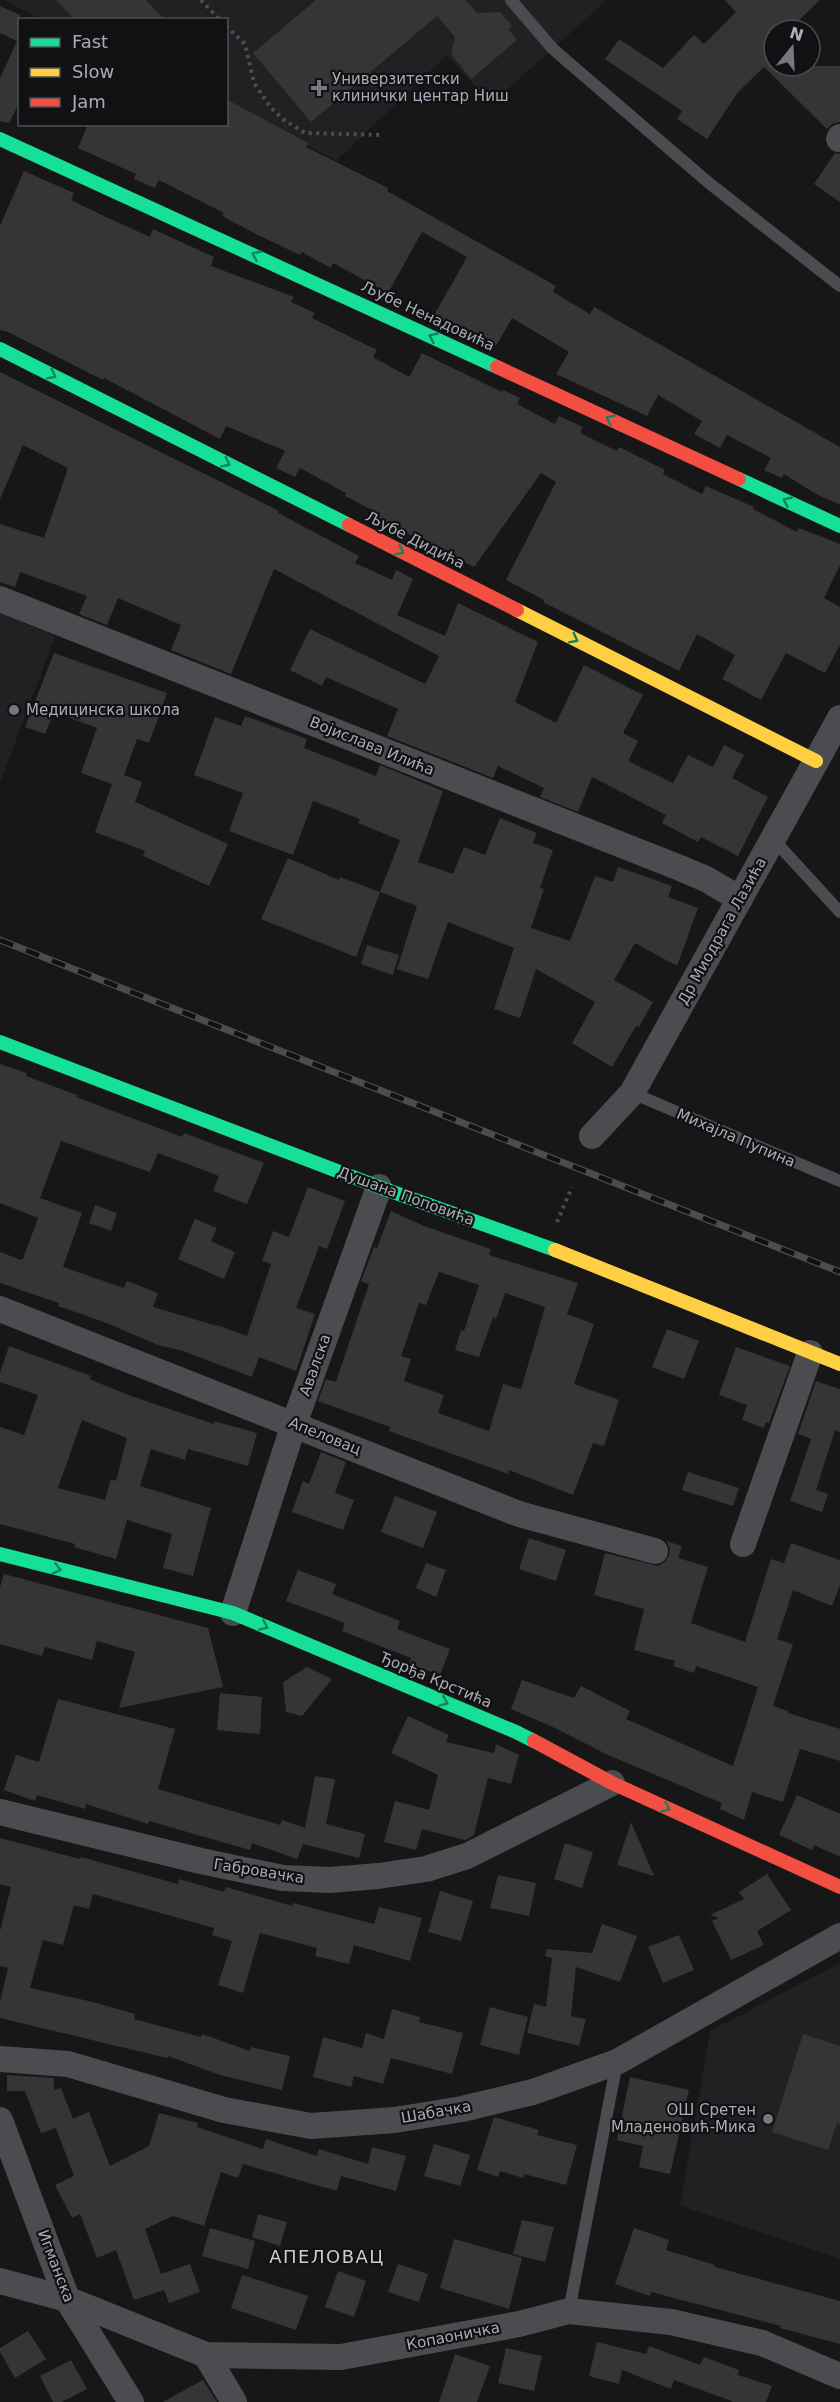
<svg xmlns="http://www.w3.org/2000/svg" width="840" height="2402" font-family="'DejaVu Sans',sans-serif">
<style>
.built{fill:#212123}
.building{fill:#353536;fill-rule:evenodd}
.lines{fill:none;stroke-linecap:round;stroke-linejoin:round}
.path{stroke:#4d4e52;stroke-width:4;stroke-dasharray:3 4.5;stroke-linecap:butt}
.lane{stroke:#4b4c50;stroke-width:12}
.street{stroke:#4b4c50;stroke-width:26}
.fast{stroke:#16e098;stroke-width:14}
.slow{stroke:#ffcf43;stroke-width:14}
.jam{stroke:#f24e42;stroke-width:14}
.rail-casing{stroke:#4b4c4f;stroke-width:7}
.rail{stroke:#111113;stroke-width:4.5;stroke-dasharray:14;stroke-linecap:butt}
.oneway{stroke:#14835c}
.poi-dot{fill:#757880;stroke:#111113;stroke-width:2}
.labels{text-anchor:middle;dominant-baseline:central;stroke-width:4.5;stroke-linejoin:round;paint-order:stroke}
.poi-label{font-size:15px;fill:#a8adb8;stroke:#111113;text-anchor:start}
.street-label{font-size:15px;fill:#a8adb8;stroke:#111113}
.quarter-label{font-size:18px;letter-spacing:1.5px;fill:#c9ccd4;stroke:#111113}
</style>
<rect width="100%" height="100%" fill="#171717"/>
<g class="built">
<path d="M3 0H607L491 104 447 55 336 161 227 100 226 20 40 19Z"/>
<path d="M0 613 55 636 0 783Z"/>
<path d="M840 1963V2259L680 2206 710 2031Z"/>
</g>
<g class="building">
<path d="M56 0H146L165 20H75Z"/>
<path d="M316 0H466L477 13 500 12 512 26 508 29 517 40 471 79 451 54 455 37 437 16 311 122 253 53Z"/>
<path d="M725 0H820L798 21 807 30H774V66H840V122L832 124 827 129 764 67 738 92 707 139 677 119 682 111 605 59 619 39 663 68 694 35 704 44 736 12Z"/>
<path d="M0 6 20 15V101L9 123 0 121V78L17 41 0 33Z"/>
<path d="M226 99 308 143 306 147 388 188 387 191 556 286 553 292 590 314 594 307 840 447V505L816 494 784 474 782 478 764 470 771 458 727 435 720 448 694 434 702 421 658 395 647 416 556 374 569 352 512 318 496 346 433 317 467 257 422 232 388 293 333 263 331 268 302 252 300 255 258 235 222 216 224 213 159 180 155 188 134 179 136 174 78 148 88 124H226Z"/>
<path d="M835 153 840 154V202L814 184Z"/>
<path d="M24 171 74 193 71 200 106 217 150 237 153 229 214 257 211 266 294 297 291 302 315 313 312 318 377 350 373 357 409 377 422 353 502 392 503 390 520 398 517 404 555 424 559 416 583 427 580 433 617 451 619 447 665 470 663 474 702 494 706 486 754 507 753 509 797 532 799 528 840 544V565L824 598 840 607V645L825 673 786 653 761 700 722 679 735 655 697 634 679 671 543 602 544 600 506 580 556 482 541 473 474 567 375 517 378 513 345 496 346 493 300 468 295 477 276 468 285 451 226 426 220 439 104 378 103 380 8 332 0 330V226Z"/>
<path d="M0 372 279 511 278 513 359 556 355 563 392 580 396 570 413 579 397 615 445 636 458 603 538 642 515 702 556 723 584 665 643 695 623 733 638 741 628 761 673 783 688 755 713 767 724 745 744 755 732 778 768 797 738 856 701 837 698 842 662 823 666 815 592 777 578 812 540 797 544 788 498 766 493 778 387 736 398 709 326 677 322 686 290 670 310 629 425 684 439 656 274 569 231 674 171 650 181 625 118 598 107 625 79 614 87 596 20 572 15 587 0 582V524L44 538 68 468 23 445 0 499Z"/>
<path d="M54 653 167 693 149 743 137 739 124 775 142 782 135 802 228 844 209 886 143 856 145 851 95 832 112 784 81 773 97 728 54 712 45 734 25 727Z"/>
<path d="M245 716 307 739 304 748 376 776 380 765 443 791 418 862 453 874 464 847 485 855 500 818 537 833 533 843 553 850 540 888 544 889 531 928 570 941 595 876 613 882 618 867 672 886 668 897 698 908 677 966 635 943 614 980 653 1002 639 1027 636 1026 612 1067 572 1043 595 1002 536 969 520 1018 494 1009 514 948 448 922 428 979 397 969 417 906 380 892 400 840 358 823 360 819 313 801 293 855 229 831 243 793 194 775 215 717 241 726Z"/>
<path d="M288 858 339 880 340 877 380 892 356 957 261 919Z"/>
<path d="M367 945 399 955 393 975 361 964Z"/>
<path d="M0 1064 27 1073 26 1076 77 1095 76 1097 182 1137 184 1133 264 1163 247 1204 213 1191 219 1176 158 1153 150 1172 61 1141 40 1198 82 1213 63 1267 124 1288 127 1281 158 1293 153 1307 217 1326V1325L247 1336 271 1264 262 1261 273 1231 289 1237 308 1187 345 1201 327 1249 319 1246 296 1308 315 1314 296 1371 259 1357 252 1377 183 1351 158 1345 104 1322 58 1306 59 1303 0 1283V1252L21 1260 23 1259 38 1218 0 1203Z"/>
<path d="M95 1205 117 1213 111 1231 89 1223Z"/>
<path d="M391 1211 424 1226 491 1249 489 1255 578 1283 567 1314 594 1324 574 1384 619 1400 604 1446 593 1443 573 1495 509 1470 508 1474 389 1431 390 1427 318 1401 326 1379 336 1382 369 1284 361 1281 374 1247 377 1248ZM439 1272 479 1285 464 1331 461 1330 455 1350 479 1357 493 1317 496 1319 505 1293 545 1307 521 1389 503 1384 489 1431 438 1413 444 1395 404 1381 411 1359 401 1356 419 1303 426 1305Z"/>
<path d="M195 1219 217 1228 211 1241 235 1252 224 1279 178 1259Z"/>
<path d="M667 1329 699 1341 684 1379 652 1367Z"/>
<path d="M9 1346 91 1376 89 1379 131 1396 214 1424V1421L257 1433 248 1466 188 1449 185 1460 151 1449 140 1486 211 1508 193 1576 163 1568 172 1534 127 1520 116 1559 74 1547 75 1544 0 1524V1427L24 1435 38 1395 0 1382V1373ZM82 1420 127 1438 116 1481 111 1479 105 1500 58 1488Z"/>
<path d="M736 1347 790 1366 769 1423 766 1422 764 1428 742 1420 747 1405 719 1395Z"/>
<path d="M816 1381 840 1389V1432L835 1430 816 1490 828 1494 822 1512 790 1501 811 1439 798 1434Z"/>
<path d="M321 1452 346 1462 335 1493 354 1500 343 1530 292 1512 303 1481 309 1484Z"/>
<path d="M688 1472 739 1488 733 1506 682 1490Z"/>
<path d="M395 1496 437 1512 423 1548 381 1532Z"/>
<path d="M529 1538 566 1550 556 1581 519 1569Z"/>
<path d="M666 1541 682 1546 678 1558 708 1567 691 1623 745 1642 771 1559 784 1563 791 1543 840 1560V1585L832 1606 793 1590 777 1639 793 1644 773 1706 788 1711V1713L840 1729V1761L800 1749 783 1802 752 1792 744 1820 720 1809 722 1803 608 1755 555 1728 511 1709 522 1680 574 1698 581 1686 630 1711 626 1719 733 1766 758 1687 696 1666 694 1673 673 1666 675 1661 634 1650 644 1609 594 1595 605 1553 658 1566 665 1562 669 1555 670 1548Z"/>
<path d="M426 1563 446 1570 436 1597 416 1588Z"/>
<path d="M298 1570 336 1584 332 1594 400 1621 397 1629 450 1649 440 1675 409 1664 411 1658 342 1631 345 1623 286 1601Z"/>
<path d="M4 1574 208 1628 223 1687 119 1708 135 1652 97 1641 92 1660 45 1647 42 1656 0 1644V1587Z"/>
<path d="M307 1667 332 1679 302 1716 286 1712 283 1682Z"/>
<path d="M220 1693 262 1697 260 1734 217 1730Z"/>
<path d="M58 1699 175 1729 158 1789 280 1825 282 1820 305 1828 315 1776 335 1779 326 1824 365 1834 359 1858 303 1844 297 1859 252 1843 250 1850 149 1821 148 1824 86 1804 85 1809 37 1795 35 1801 4 1790 16 1755 39 1762Z"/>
<path d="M408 1716 449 1735 446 1742 494 1753 496 1744 519 1755 511 1784 488 1778 474 1835 465 1840 422 1829 416 1850 384 1842 395 1801 429 1810 438 1775 391 1753Z"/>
<path d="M797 1795 840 1814V1857L814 1845 812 1850 779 1835Z"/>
<path d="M631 1822 654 1876 617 1865Z"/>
<path d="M0 1838 80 1859 81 1857 178 1884 179 1879 224 1892 226 1887 292 1906 293 1903 374 1924 379 1907 422 1918 410 1961 354 1945 349 1964 315 1956 317 1948 260 1933 243 1993 218 1985 232 1941 212 1935 214 1928 93 1894 89 1909 74 1905 63 1945 43 1940 30 1988 93 2002 135 2014 134 2019 201 2037 202 2034 250 2051 251 2047 290 2056 282 2090 220 2075 168 2056 167 2058 0 2018V2002L8 1968 0 1966V1931L11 1887 0 1884Z"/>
<path d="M565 1843 593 1852 582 1888 554 1879Z"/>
<path d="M767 1874 791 1910 757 1931 764 1945 731 1960 712 1921 719 1918 710 1915 744 1899 739 1892Z"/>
<path d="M498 1875 536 1883 529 1916 490 1908Z"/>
<path d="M440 1891 473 1901 461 1941 428 1932Z"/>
<path d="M602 1924 637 1936 620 1982 576 1967 571 2016 586 2019 579 2046 527 2033 534 2004 546 2007 552 1958 545 1956 547 1949 592 1953Z"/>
<path d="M679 1935 694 1970 663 1983 648 1947Z"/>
<path d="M490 2007 528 2017 519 2055 480 2045Z"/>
<path d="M392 2009 420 2017 419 2022 463 2033 452 2074 391 2058 383 2084 354 2076 351 2087 313 2077 323 2037 362 2048 366 2033 384 2039Z"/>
<path d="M803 2034 840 2046V2124L837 2123 828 2150 772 2132Z"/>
<path d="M7 2075 54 2078V2090L61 2088 73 2119 89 2112 110 2166 149 2146 159 2113 198 2123 197 2127 263 2149 266 2139 317 2156 319 2149 368 2164 372 2147 406 2156 396 2191 341 2176 337 2191 243 2164 238 2178 221 2172 204 2226 173 2216 145 2229 161 2274 190 2264 200 2292 169 2303 164 2290 134 2300 116 2250 97 2258 80 2214 72 2218 55 2185 74 2176 56 2128 41 2133 25 2091H7Z"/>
<path d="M630 2077 689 2090 670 2174 639 2167 643 2146 617 2140Z"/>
<path d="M494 2117 539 2130 537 2135 577 2145 566 2185 524 2174 523 2178 500 2171 498 2177 477 2170Z"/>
<path d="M434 2144 470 2155 460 2186 424 2176Z"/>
<path d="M258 2214 287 2222 280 2246 252 2237Z"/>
<path d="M522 2220 554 2227 545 2262 513 2254Z"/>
<path d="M210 2228 255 2241 248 2269 202 2256Z"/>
<path d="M634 2228 669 2240 666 2250 715 2265V2267L840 2301V2344L780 2328 781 2326 651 2292 650 2296 615 2284Z"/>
<path d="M454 2239 522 2258 509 2309 440 2288Z"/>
<path d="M398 2264 428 2274 419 2302 388 2292Z"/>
<path d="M338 2271 366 2281 354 2317 325 2307Z"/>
<path d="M242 2275 308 2296 296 2330 231 2308Z"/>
<path d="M28 2331 46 2359 15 2378 0 2352V2348Z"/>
<path d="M597 2342 646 2354 649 2346 700 2365 704 2357 739 2370 738 2375 772 2386 766 2402H734L674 2380 671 2389 622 2370 619 2384 589 2376Z"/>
<path d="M506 2348 542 2356 534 2391 498 2383Z"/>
<path d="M455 2354 490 2366 477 2402H439Z"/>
<path d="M71 2360 87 2389 62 2402H53L40 2376Z"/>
<path d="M203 2380 217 2402H163Z"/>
</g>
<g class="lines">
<g class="path">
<path d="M201 0 220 20"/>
<path d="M226 26 245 44 254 83 271 108 284 120 305 133 383 135"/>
<path d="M557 1222 572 1187"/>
</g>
<g class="lane">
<path d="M511 0 553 49 568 62 709 183 840 286"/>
<path d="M773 839 840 912"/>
<path d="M632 1093 840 1181"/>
<path d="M569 2311 617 2062"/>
</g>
<g class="street">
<path d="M839 139 840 137"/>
<path d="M0 599 680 868 706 879 740 899"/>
<path d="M592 1136 632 1093 840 718"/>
<path d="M0 1309 519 1514 655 1551"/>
<path d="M743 1544 810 1353"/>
<path d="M233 1613 294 1424 379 1187"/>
<path d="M0 1812 201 1861 283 1878 330 1880 378 1876 426 1869 467 1856 612 1783"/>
<path d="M0 2059 68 2064 224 2110 311 2126 395 2120 462 2109 533 2092 617 2062 840 1936"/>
<path d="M0 2120 67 2299 131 2402"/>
<path d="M0 2281 67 2299 206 2355 341 2357 519 2324 569 2311 671 2322 762 2343 840 2376"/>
<path d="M206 2355 234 2402"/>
</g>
<g class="fast">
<path d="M0 139 497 367"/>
<path d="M0 349 349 525"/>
<path d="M739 479 840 526"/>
<path d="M0 1042 379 1187 555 1250"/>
<path d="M0 1554 233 1613 516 1732 534 1741"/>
</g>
<g class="slow">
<path d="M517 610 816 761"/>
<path d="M555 1250 840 1364"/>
</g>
<g class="jam">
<path d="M497 367 739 479"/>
<path d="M349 525 517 610"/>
<path d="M534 1741 612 1783 840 1887"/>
</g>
<g class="rail-casing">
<path id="rail" d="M0 940 840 1272"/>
</g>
<use href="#rail" class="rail"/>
</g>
<defs><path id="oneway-chevron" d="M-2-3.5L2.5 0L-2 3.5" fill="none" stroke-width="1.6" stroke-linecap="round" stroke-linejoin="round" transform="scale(1.5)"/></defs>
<g class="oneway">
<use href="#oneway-chevron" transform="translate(256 255) rotate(-155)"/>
<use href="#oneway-chevron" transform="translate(433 337) rotate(-155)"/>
<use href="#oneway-chevron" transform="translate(52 375) rotate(27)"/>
<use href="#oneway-chevron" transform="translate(610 419) rotate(-155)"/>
<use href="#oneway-chevron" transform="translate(226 463) rotate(27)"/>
<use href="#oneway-chevron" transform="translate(787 501) rotate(-155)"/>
<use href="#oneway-chevron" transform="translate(400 551) rotate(27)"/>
<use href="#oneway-chevron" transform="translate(574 639) rotate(27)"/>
<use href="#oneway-chevron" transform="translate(57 1569) rotate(14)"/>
<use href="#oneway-chevron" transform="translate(264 1626) rotate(23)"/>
<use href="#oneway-chevron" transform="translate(444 1702) rotate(23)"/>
<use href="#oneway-chevron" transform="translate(666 1808) rotate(24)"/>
</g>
<g class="poi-dot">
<path d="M316 79h6v6h6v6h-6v6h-6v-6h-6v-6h6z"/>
<circle cx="14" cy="710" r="6"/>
<circle cx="768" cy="2119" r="6"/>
</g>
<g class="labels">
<g class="poi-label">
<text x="332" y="79">Универзитетски<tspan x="332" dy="17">клинички центар Ниш</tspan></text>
<text x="26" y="710">Медицинска школа</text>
<text x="756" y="2110" text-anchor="end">ОШ Сретен<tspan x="756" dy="17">Младеновић-Мика</tspan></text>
</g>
<g class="street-label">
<text transform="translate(428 316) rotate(25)">Љубе Ненадовића</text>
<text transform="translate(415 540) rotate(27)">Љубе Дидића</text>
<text transform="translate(372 746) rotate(22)">Војислава Илића</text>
<text transform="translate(722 931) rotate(-61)">Др Миодрага Лазића</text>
<text transform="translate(736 1138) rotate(23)">Михајла Пупина</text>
<text transform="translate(406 1196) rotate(20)">Душана Поповића</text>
<text transform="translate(315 1365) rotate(-70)">Авалска</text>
<text transform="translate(325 1436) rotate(22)">Апеловац</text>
<text transform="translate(436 1680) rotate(23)">Ђорђа Крстића</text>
<text transform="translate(259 1871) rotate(9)">Габровачка</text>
<text transform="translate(436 2112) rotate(-10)">Шабачка</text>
<text transform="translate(56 2266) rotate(69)">Игманска</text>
<text transform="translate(453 2336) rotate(-11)">Копаоничка</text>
</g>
<g class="quarter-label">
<text x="327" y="2256">АПЕЛОВАЦ</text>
</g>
</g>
<rect x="18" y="18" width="210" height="108" fill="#111113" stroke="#4d4f55" stroke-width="1.5"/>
<rect x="30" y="38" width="30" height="9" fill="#16e098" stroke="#4d4f55" stroke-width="1.5"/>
<text x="72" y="48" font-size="18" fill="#a8adb8">Fast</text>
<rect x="30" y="68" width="30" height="9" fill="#ffcf43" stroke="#4d4f55" stroke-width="1.5"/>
<text x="72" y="78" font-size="18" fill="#a8adb8">Slow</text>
<rect x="30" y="98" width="30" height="9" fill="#f24e42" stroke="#4d4f55" stroke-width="1.5"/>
<text x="72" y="108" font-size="18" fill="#a8adb8">Jam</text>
<g transform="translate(792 48) rotate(18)"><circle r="28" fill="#111113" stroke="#4d4f55" stroke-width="1.5"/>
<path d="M0-4.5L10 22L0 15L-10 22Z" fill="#757880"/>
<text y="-9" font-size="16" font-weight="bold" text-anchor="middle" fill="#a8adb8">N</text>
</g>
</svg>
